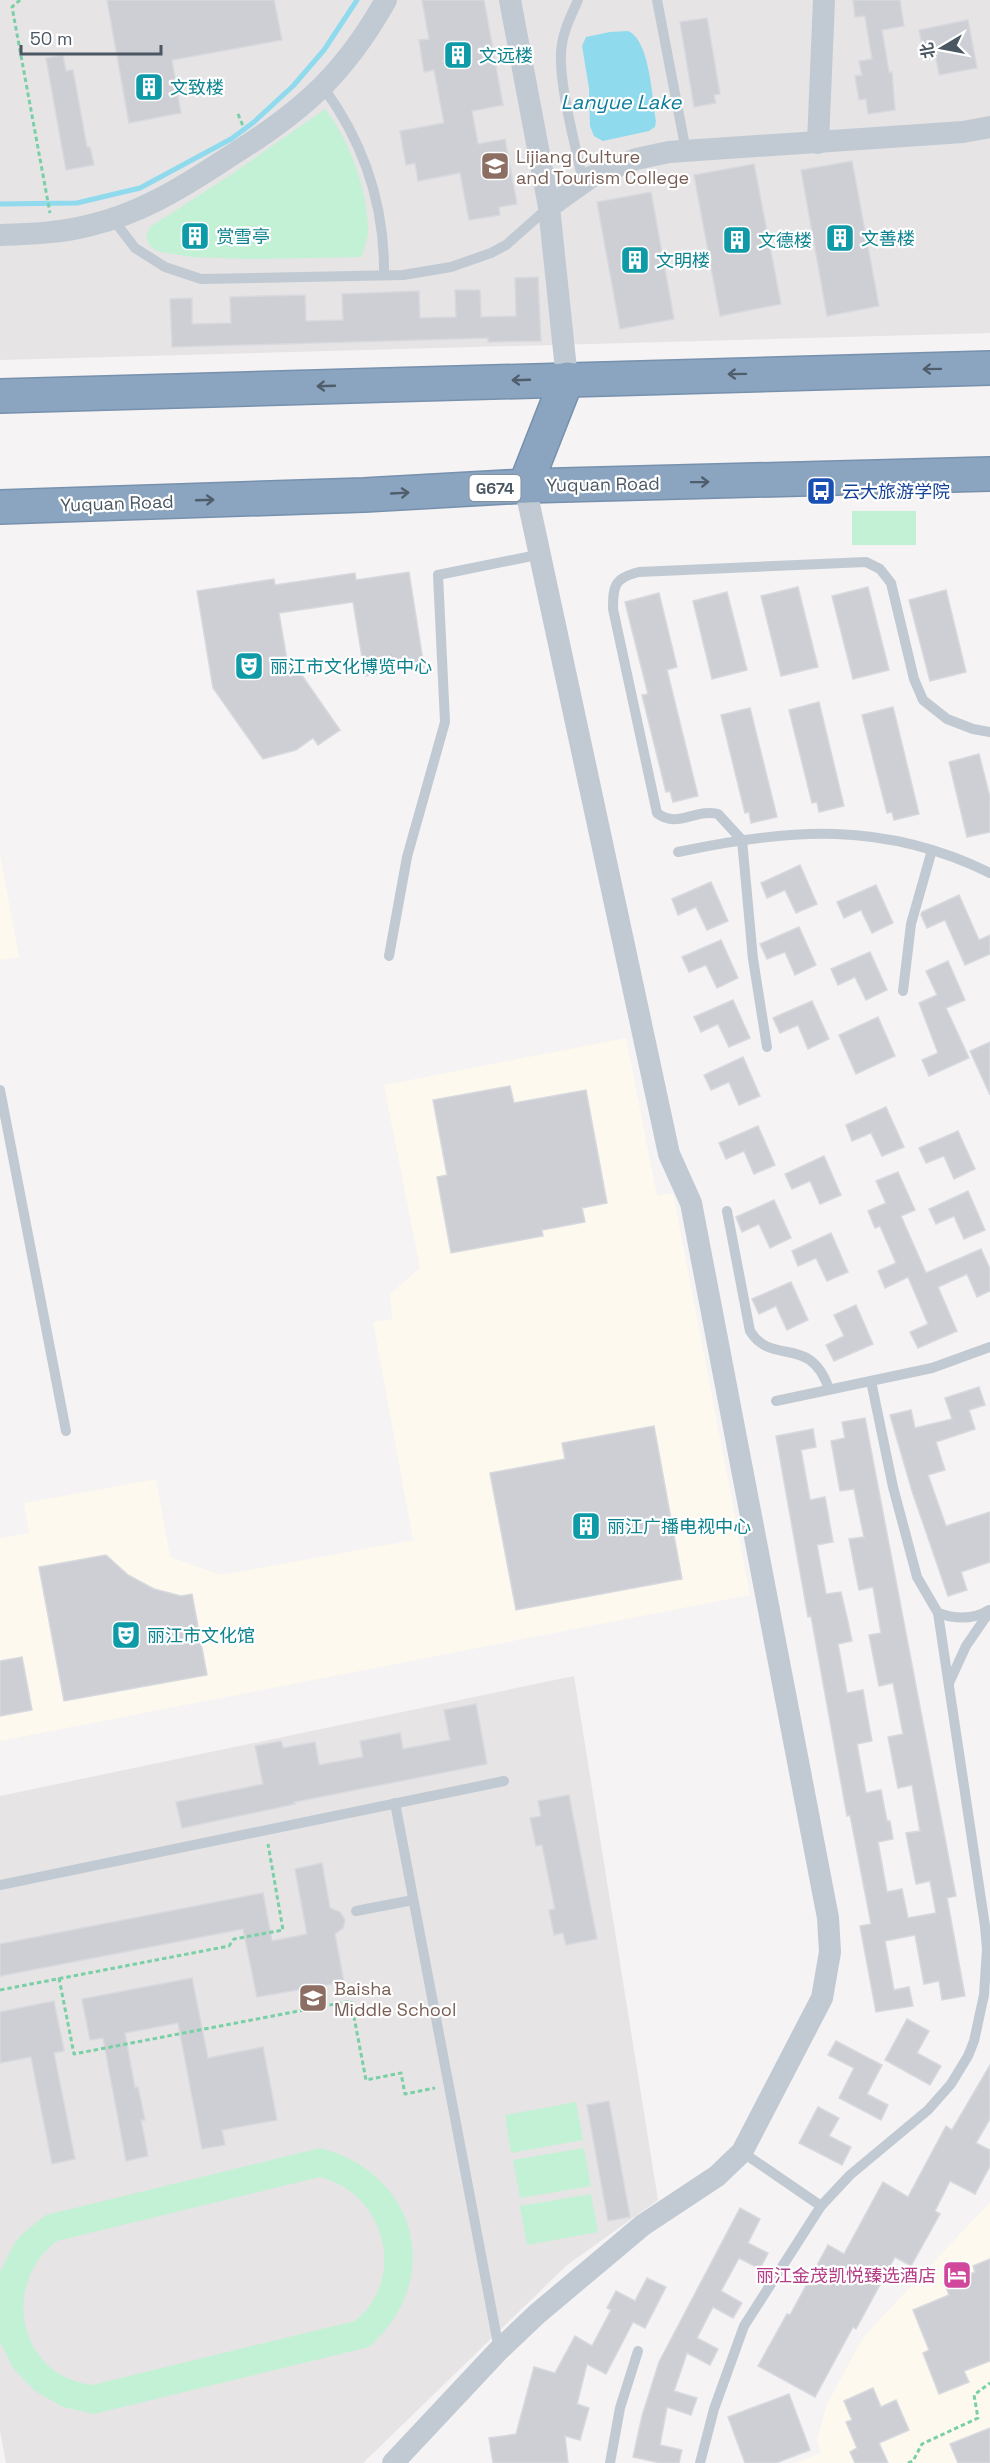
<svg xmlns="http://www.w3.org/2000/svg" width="990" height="2463" font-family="'Space Grotesk','Noto Sans SC',sans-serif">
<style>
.commercial{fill:#fdf9ef}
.education{fill:#e6e4e5}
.green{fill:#c3f1d5;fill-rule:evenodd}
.water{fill:#90daee}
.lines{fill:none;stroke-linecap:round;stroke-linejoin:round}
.stream{stroke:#90daee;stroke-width:5}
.building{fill:#cdcfd5;stroke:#d7d9de;stroke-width:1.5}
.highway-casing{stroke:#7690ad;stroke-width:36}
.path{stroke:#7ad0a6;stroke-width:3;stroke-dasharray:4.5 3;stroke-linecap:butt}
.lane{stroke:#c1cad2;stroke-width:10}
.street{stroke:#c1cad2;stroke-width:22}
.highway{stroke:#8ba5c1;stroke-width:33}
.oneway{stroke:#505e6b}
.labels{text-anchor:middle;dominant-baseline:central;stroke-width:4.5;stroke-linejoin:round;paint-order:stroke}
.shield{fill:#fff;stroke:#808990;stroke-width:1.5}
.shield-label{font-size:16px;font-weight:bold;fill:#4a5661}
.culture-label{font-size:18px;fill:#0d838f;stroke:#fff;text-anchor:start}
.education-label{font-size:18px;fill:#785e54;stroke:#fff;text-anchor:start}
.street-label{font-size:18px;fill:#4a5661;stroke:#fff}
.transit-label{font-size:18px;fill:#164399;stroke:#fff;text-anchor:start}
.hotel-label{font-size:18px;fill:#b23c85;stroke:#fff;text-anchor:end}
.water-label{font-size:20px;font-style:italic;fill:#0c7c9b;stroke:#fff}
</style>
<rect width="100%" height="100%" fill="#f5f3f3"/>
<g class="commercial">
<path d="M0 854 19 957 0 960Z"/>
<path d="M626 1038 657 1196 673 1193 750 1595 0 1741V1538L29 1533 24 1503 156 1479 170 1557 221 1575 413 1540 373 1322 392 1319 390 1294 420 1268 384 1085Z"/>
<path d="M990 2202V2463H795L821 2453 817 2441 827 2404 864 2336Z"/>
</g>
<g class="education">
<path d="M0 0H990V333L0 360Z"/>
<path d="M574 1676 658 2200 567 2265 363 2463H6L0 2431V1796Z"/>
</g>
<g class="green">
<path d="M325 109C349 139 366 187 368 225 369 236 365 247 361 257L251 259 193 257 160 252 151 247 146 237 150 227 232 174ZM200 226 203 242 189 245 186 229Z"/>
<rect x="852" y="511" width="64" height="34"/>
<path d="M576 2102 583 2140 511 2153 505 2115Z"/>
<path d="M320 2148C418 2173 445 2280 369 2347L94 2414 63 2407 35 2391 13 2368 0 2342V2272L12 2248 21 2235 46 2215ZM320 2177C385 2193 408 2278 355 2321L92 2385C18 2376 0 2283 57 2241Z"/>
<path d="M584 2148 591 2186 520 2198 513 2160Z"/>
<path d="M591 2194 598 2232 527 2245 520 2206Z"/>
</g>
<path class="water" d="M628 31C650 40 652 98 656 121L655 127 649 131 603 141 594 136 590 126 589 88 582 46 586 37 610 32Z"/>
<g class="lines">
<path class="stream" d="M0 204 77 203 140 188 231 139 254 122 293 86 324 50 357 0"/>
</g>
<g class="building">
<path d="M107 0H274L282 40 172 60 181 113 129 123Z"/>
<path d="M422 0H484L503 105 472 111 478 144 505 139 517 204 499 207 500 215 469 220 460 173 418 181 415 163 406 165 400 131 444 123 434 70 424 72 419 40 429 39Z"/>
<path d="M853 0H900L904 26 882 30 889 72H892L895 110 868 114 866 99 859 100 855 76 862 75 859 61 872 59 865 16 855 17Z"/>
<path d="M707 18 720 94 714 95 716 103 694 107 680 22Z"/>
<path d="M968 20 977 68 939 75 936 58 925 60 919 30Z"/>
<path d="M63 55 66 71 73 70 87 147H90L94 165 66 170 46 58Z"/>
<path d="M852 161 879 306 827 316 801 170Z"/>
<path d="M754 164 781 304 720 316 694 175Z"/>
<path d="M651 192 674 319 620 329 597 202Z"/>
<path d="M200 226 203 243 189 245 186 229Z"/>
<path d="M538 277 541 341 488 342V338L172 347 170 299 192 298V324L231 323 230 297 305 295 306 321 343 320 342 294 419 291 420 318 456 317 455 290H480L481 317 516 316 515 278Z"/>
<path d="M409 572 424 667 365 676 353 602 279 613 288 666 299 671 340 730 318 745 313 738 296 750 263 759 213 688 197 591 274 579 275 585 355 573 356 580Z"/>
<path d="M798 587 818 667 781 676 761 596Z"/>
<path d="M868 587 889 670 853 679 832 596Z"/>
<path d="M946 590 966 672 930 681 909 600Z"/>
<path d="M727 592 747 670 712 679 693 601Z"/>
<path d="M659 593 677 667 667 670 698 796 673 802 670 791 666 792 642 695 648 694 625 602Z"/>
<path d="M819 702 844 806 819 812 817 802 812 803 789 710Z"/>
<path d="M893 707 919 814 894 820 892 812 887 813 862 715Z"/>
<path d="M750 708 777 817 751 823 749 812 745 813 721 715Z"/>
<path d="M979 754 990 797V832L967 837 949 762Z"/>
<path d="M800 865 817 904 796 913 785 890 767 898 761 883Z"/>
<path d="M711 882 728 921 707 930 696 907 678 915 672 899Z"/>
<path d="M876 885 893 923 872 933 861 910 844 918 837 902Z"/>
<path d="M959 895 979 940 990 935V954L965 965 945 920 927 928 921 915 922 912Z"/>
<path d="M799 927 816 965 795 975 785 952 767 959 760 944Z"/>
<path d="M721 940 738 978 717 988 706 965 689 972 682 957Z"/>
<path d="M870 952 887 990 866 1000 855 977 838 985 831 969Z"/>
<path d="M948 961 965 1000 946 1008 969 1058 929 1076 922 1060 938 1053 919 1003 937 995 926 971Z"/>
<path d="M733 1000 750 1038 729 1047 718 1024 701 1032 694 1017Z"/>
<path d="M812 1001 829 1039 808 1049 798 1025 780 1033 773 1018Z"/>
<path d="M878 1017 895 1056 856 1074 839 1035Z"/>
<path d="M990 1042V1095L970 1051Z"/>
<path d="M743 1057 760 1096 739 1105 729 1082 711 1090 704 1075Z"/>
<path d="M510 1086 514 1103 586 1090 607 1203 582 1208 585 1222 542 1230 543 1236 451 1253 437 1177 447 1175 433 1100Z"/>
<path d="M886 1107 904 1147 882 1156 871 1133 852 1141 846 1125Z"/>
<path d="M758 1126 775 1165 754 1174 744 1151 726 1159 719 1143Z"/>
<path d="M958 1131 975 1169 954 1179 944 1156 926 1163 919 1148Z"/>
<path d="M824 1156 841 1195 820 1204 810 1181 792 1189 785 1174Z"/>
<path d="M898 1172 915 1210 901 1216 926 1273 981 1249 990 1269V1291L977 1297 967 1274 938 1287 957 1331 918 1348 910 1332 928 1324 908 1277 885 1288 878 1271 896 1263 880 1226 875 1228 868 1211 886 1203 876 1181Z"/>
<path d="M968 1191 985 1230 964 1239 954 1216 936 1224 929 1209Z"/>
<path d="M774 1200 791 1238 770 1248 759 1224 742 1232 736 1217Z"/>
<path d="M831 1233 848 1272 827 1281 816 1258 798 1266 792 1251Z"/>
<path d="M791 1282 808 1320 787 1330 776 1306 759 1314 752 1299Z"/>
<path d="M856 1305 873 1344 834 1361 826 1345 844 1336 834 1315Z"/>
<path d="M979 1387 985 1405 969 1410 975 1429 936 1442 945 1470 928 1475 946 1526 990 1512V1562L961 1572 967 1590 948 1596 912 1491 890 1415 911 1410 915 1428 952 1419 945 1398Z"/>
<path d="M865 1418 956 1896 947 1898 965 1996 942 2000 939 1981 924 1984 915 1935 885 1941 894 1990 909 1987 913 2006 876 2012 860 1926 871 1924 850 1815 847 1816 811 1616 808 1617 776 1436 813 1429 816 1447 801 1450 810 1500 825 1497 833 1542 817 1545 826 1594 841 1592 848 1622 852 1641 838 1644 847 1693 863 1690 866 1708 872 1741 857 1744 866 1793 881 1790 887 1821H890L893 1839 878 1842 887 1892 902 1889 908 1918 936 1913 930 1881 916 1884 906 1833 920 1831 912 1785 898 1788 888 1737 903 1734 897 1703 893 1683 879 1686 869 1635 881 1633 873 1587 859 1590 849 1539 864 1537 854 1489 840 1491 831 1441 845 1438 842 1422Z"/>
<path d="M654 1426 682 1579 516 1610 490 1473 565 1459 562 1443Z"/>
<path d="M106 1555 128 1575 154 1589 181 1596 192 1594 207 1675 64 1701 39 1567Z"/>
<path d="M22 1657 32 1710 0 1716V1661Z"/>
<path d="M476 1704 487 1764 294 1802 295 1804 182 1828 176 1802 263 1784 255 1746 281 1741 283 1748 315 1742 319 1765 363 1757 360 1741 400 1733 403 1749 450 1740 444 1710Z"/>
<path d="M569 1795 597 1939 566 1945 563 1933 554 1935 549 1910 555 1909 542 1845 536 1846 530 1818 541 1816 538 1801Z"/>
<path d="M322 1863 330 1908 340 1912 345 1920 343 1928 335 1934 344 1982 257 1997 243 1929 0 1976V1944L263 1893 272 1941 307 1934 295 1869Z"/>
<path d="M192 1978 208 2058 263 2047 277 2120 222 2130 225 2145 202 2149 178 2023 125 2033 135 2088 138 2087 145 2120H141L148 2156 126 2161 103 2038 90 2040 82 1999Z"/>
<path d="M54 2001 64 2051 54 2053 75 2159 52 2164 31 2057 0 2063V2012Z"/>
<path d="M907 2019 929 2031 917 2053 941 2066 930 2085 885 2060Z"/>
<path d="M836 2041 882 2065 867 2094 888 2105 881 2120 839 2098 854 2068 828 2055Z"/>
<path d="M990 2065V2119L976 2143 990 2150V2166L975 2194 950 2181 935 2211 940 2214 911 2266 895 2257 856 2329 853 2327 815 2397 758 2366 787 2314 790 2315 828 2245 844 2254 883 2182 908 2197 946 2126 952 2130Z"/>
<path d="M609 2101 630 2217 608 2221 587 2105Z"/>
<path d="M818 2107 839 2118 829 2136 851 2147 842 2165 799 2143Z"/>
<path d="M740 2208 760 2219 748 2243 768 2253 760 2269 739 2258 721 2291 742 2303 733 2318 713 2307 697 2338 718 2349 710 2365 687 2353 674 2391 697 2398 691 2415 667 2407 660 2445 682 2450 679 2463H660L633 2457 642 2416 659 2362Z"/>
<path d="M990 2259V2361L964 2371 969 2382 939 2394 923 2353 929 2350 913 2310 949 2295 945 2284 975 2272 973 2266Z"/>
<path d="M647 2278 666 2287 645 2328 633 2322 606 2374 587 2364 577 2404 589 2408 580 2440 565 2436 568 2463H493L489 2438 516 2434 534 2367 555 2373 575 2336 592 2346 611 2310 607 2308 616 2291 635 2301Z"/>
<path d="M873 2388 881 2407 896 2400 909 2430 879 2443 888 2463H855L850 2452 857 2448 846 2422 852 2420 844 2401Z"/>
<path d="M789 2394 810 2450 776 2463H745L728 2417Z"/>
<path d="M990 2428V2463H958L950 2444Z"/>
</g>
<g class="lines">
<g class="highway-casing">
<g id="highway">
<path d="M0 396 990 368"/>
<path d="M525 486 567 379"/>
<path d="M0 507 364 495 525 486 990 474"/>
</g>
</g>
<g class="path">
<path d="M20 0 12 7 50 213"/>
<path d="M238 114 243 126"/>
<path d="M59 1978 74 2054 351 2001 366 2080 401 2073 405 2094 435 2088"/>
<path d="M0 1990 229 1946 234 1939 283 1930 268 1844"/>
<path d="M908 2463 913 2461 922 2444 978 2418 974 2395 990 2383"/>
</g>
<g class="lane">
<path d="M578 0C572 14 564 28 562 44 556 77 576 146 583 182"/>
<path d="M657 0 686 151"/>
<path d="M323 87C365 144 385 205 384 275"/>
<path d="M113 219 135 248 165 267 201 279 403 275 451 267 491 253 506 245 549 207"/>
<path d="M678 852C789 828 885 821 990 873"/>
<path d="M389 956 407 857 445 722 438 575 542 554"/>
<path d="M903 991 911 924 932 850"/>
<path d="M767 1047 753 959 742 840 718 814C696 808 677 829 657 813L613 609C613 586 614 578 639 572L866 562 880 569 891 583 914 679 923 700 947 719 973 729 990 732"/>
<path d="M0 1090 66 1431"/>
<path d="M727 1211 750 1331C772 1367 810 1333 829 1389"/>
<path d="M776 1401 932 1368 990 1347"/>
<path d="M938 1613C955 1619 973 1620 989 1610"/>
<path d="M949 1683 966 1646 990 1611"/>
<path d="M395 1803 499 2349"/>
<path d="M0 1885 504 1781"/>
<path d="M356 1911 413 1900"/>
<path d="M742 2152 821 2206"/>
<path d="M610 2463 620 2408 638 2351"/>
<path d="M700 2463 714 2409 744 2326 821 2206 850 2175 928 2110 951 2084 968 2056 974 2041 984 1995 987 1949 985 1926 938 1613 917 1577 893 1487 871 1381"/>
</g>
<g class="street">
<path d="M510 0 549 207 567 379"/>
<path d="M818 143 824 0"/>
<path d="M549 207 591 177 636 159 669 152 963 132 990 127"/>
<path d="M0 235C31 234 61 233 91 225 138 214 178 190 218 164 296 115 340 82 386 0"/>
<path d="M393 2463 499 2350 537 2314 643 2225 717 2176 742 2152 822 1998 830 1952 828 1918 691 1203 669 1154 525 486"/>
</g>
<use href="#highway" class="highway"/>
</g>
<defs><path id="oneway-shaft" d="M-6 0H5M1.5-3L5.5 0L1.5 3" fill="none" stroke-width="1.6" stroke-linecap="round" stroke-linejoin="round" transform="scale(1.5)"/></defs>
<g class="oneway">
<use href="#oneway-shaft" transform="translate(932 369) rotate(179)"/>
<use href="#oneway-shaft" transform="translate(737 374) rotate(179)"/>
<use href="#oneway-shaft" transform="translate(521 380) rotate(178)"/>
<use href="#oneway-shaft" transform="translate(326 386) rotate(178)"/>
<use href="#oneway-shaft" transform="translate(700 482) rotate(-1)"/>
<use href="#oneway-shaft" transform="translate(400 493) rotate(-3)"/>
<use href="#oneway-shaft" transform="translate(205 500) rotate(-2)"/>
</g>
<defs>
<g id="building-square" transform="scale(1.5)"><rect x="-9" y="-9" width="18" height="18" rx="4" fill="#0f9aa8" stroke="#fff"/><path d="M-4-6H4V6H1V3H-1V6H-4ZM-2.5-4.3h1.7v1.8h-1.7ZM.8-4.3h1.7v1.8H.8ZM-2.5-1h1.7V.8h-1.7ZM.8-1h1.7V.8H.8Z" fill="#fff"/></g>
<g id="university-square" transform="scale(1.5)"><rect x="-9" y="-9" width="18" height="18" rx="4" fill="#8d6e63" stroke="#fff"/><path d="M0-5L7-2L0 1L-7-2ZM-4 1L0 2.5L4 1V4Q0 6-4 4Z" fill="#fff"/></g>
<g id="bus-square" transform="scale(1.5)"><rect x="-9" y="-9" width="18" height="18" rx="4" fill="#1a4fb4" stroke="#fff"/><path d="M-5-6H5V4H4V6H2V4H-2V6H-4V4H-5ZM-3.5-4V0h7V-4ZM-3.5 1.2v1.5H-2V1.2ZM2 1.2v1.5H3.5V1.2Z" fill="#fff"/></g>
<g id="theatre-square" transform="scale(1.5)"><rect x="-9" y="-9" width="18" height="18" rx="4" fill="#0f9aa8" stroke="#fff"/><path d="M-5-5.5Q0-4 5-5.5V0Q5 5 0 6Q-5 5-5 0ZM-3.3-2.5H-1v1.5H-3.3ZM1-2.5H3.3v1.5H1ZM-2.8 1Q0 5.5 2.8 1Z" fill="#fff"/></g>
<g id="school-square" transform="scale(1.5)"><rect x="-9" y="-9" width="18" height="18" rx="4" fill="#8d6e63" stroke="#fff"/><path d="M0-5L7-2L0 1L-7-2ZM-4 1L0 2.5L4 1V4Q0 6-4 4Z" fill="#fff"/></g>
<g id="hotel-square" transform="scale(1.5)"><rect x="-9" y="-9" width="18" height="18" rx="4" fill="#d1479c" stroke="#fff"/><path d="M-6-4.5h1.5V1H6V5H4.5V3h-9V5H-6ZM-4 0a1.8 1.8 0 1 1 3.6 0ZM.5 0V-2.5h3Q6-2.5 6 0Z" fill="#fff"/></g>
</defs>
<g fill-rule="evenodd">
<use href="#building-square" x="458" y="55"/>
<use href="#building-square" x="149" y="87"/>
<use href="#university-square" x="495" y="166"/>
<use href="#building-square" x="195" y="236"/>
<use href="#building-square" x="840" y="238"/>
<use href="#building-square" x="737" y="240"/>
<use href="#building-square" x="635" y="260"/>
<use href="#bus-square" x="821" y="491"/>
<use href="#theatre-square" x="249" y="666"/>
<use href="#building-square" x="586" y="1526"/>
<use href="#theatre-square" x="126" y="1635"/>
<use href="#school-square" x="313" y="1998"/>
<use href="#hotel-square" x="957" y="2275"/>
</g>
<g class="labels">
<rect class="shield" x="469.5" y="475" width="51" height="26" rx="4.5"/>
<g class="shield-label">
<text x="495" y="488">G674</text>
</g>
<g class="culture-label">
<text x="479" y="55">文远楼</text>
<text x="170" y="87">文致楼</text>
<text x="216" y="236">赏雪亭</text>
<text x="861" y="238">文善楼</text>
<text x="758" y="240">文德楼</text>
<text x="656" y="260">文明楼</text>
<text x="270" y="666">丽江市文化博览中心</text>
<text x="607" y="1526">丽江广播电视中心</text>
<text x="147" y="1635">丽江市文化馆</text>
</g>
<g class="education-label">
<text x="516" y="156">Lijiang Culture<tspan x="516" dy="21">and Tourism College</tspan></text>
<text x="334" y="1988">Baisha<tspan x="334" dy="21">Middle School</tspan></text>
</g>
<g class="street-label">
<text transform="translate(603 484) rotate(-1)">Yuquan Road</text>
<text transform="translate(117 503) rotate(-2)">Yuquan Road</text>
</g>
<g class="transit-label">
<text x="842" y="491">云大旅游学院</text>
</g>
<g class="hotel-label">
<text x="936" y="2275">丽江金茂凯悦臻选酒店</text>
</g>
<g class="water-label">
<text x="621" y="102">Lanyue Lake</text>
</g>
</g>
<g transform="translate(942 48) rotate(260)" stroke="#ffffff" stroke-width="4.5" paint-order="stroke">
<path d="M0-4.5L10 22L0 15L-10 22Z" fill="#4a5661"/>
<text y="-9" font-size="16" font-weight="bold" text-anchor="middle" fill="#4a5661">北</text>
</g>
<path d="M21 45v9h140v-9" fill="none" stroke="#4a5661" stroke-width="3"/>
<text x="30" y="45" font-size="18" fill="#4a5661" stroke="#ffffff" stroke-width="4.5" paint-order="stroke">50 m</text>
</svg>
